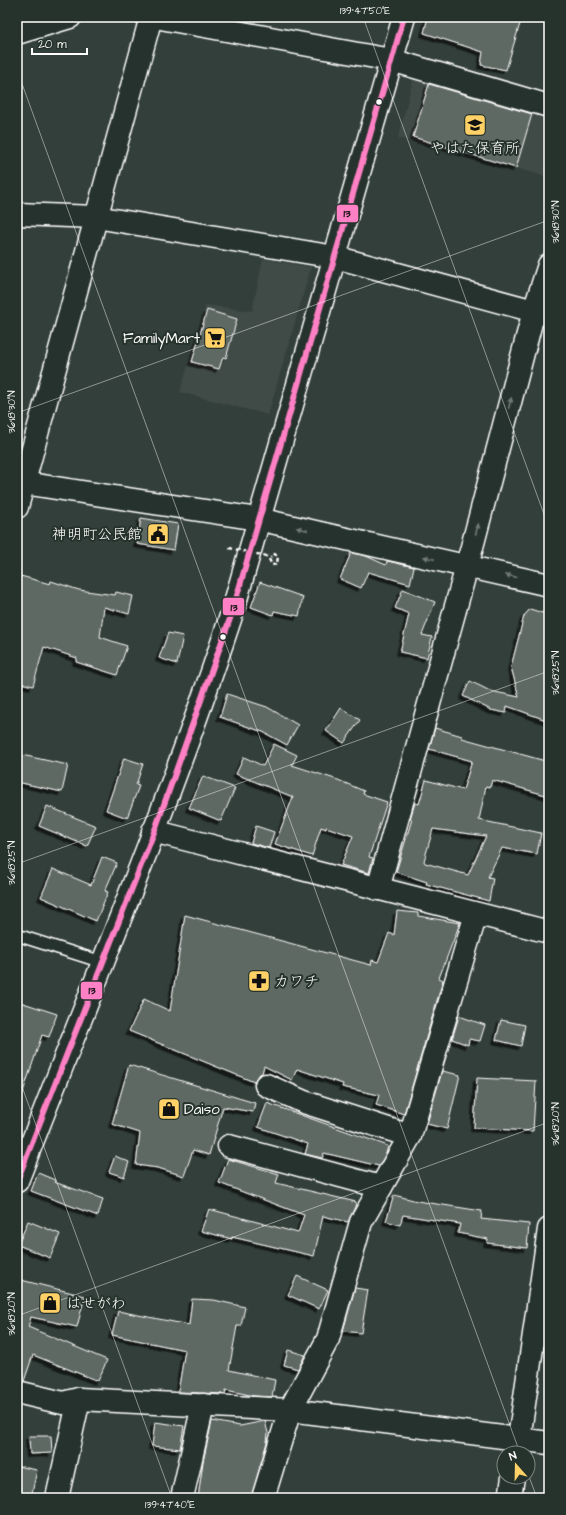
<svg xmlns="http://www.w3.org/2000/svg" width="566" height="1515" font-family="'Architects Daughter','Klee One',sans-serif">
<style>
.built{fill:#404c47}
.building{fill:#5f6964;stroke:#fff;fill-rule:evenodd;filter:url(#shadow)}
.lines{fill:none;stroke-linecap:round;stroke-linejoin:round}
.service-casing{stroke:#fff;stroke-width:14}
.minor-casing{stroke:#fff;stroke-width:25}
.trunk-casing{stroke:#fff;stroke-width:25}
.path{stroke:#fff;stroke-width:2.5;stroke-dasharray:4 3;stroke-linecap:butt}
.service{stroke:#26332d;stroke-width:11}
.minor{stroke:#26332d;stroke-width:22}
.trunk{stroke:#26332d;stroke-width:22}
.path-bridge{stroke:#fff;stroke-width:2.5;stroke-dasharray:4 3;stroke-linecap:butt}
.bus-1-casing{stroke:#26332d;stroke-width:9}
.bus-1{stroke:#ff80c5;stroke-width:6}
.oneway{fill:#727a76}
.ticks{fill:none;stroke:#fff;stroke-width:1;stroke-opacity:0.45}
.bus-dot{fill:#fff;stroke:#26332d;stroke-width:1.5}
.labels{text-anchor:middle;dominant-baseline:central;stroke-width:4;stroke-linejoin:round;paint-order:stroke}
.poi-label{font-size:15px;fill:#fff;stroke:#26332d;text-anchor:start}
.line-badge{stroke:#26332d;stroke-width:1.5}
.pale-badge-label{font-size:11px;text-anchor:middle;font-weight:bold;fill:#111}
.neatline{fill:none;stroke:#fff;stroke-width:1.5}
.ticks-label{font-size:10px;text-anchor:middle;fill:#fff}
</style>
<defs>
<filter id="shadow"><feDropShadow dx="-3.5" dy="3.5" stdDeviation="0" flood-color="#0009"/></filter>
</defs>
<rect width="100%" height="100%" fill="#333f3a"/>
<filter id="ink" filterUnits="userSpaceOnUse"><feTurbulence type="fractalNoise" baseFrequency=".025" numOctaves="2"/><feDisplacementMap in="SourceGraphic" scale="8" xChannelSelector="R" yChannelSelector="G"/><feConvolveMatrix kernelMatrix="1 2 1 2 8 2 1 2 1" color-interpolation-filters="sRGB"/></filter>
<g filter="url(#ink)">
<g class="built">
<path d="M415 73 549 113V177L398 138Z"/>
<path d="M263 259 311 267 268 415 180 392 206 305 252 311Z"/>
</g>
<g class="building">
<path d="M428 17H522L506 70 481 65 483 52 424 33Z"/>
<path d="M429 84 532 114 516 168 413 137Z"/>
<path d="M207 310 237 319 226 358 223 357 219 369 192 362Z"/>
<path d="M141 518 178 524 174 550 137 544Z"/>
<path d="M351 553 366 556 386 565 387 561 414 567 410 584 368 572 361 588 340 579Z"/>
<path d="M17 575 50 584 51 581 79 590 115 595 116 592 133 596 129 614 104 607 100 637 127 646 117 675 76 662 77 658 44 647 33 686 17 682Z"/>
<path d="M260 582 303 597 299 616 274 611 273 615 251 607Z"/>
<path d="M403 589 435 602 422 635 432 637 427 658 400 652 409 614 395 608Z"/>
<path d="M530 609 549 615V691L547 702 549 703V721L507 706 506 713 491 710 463 696 470 681 490 691 519 697 511 667 524 616Z"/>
<path d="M168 633 183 636 177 664 159 658Z"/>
<path d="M227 694 267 707 298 725 287 745 263 732 220 717Z"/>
<path d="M341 708 360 720 344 743 326 731Z"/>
<path d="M435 728 462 736V738L549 762V796L492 780 490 787 486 786 479 820 541 833 537 854 502 848 488 877 493 878 489 901 426 884 427 882 396 872 412 819H410L415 803 419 804 426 780 463 790 472 761 429 749ZM433 829 486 836 468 875 425 863 424 861Z"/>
<path d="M274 744 297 755 292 765 338 780 364 791 363 794 387 802 369 857 373 858 369 873 341 865 353 836 326 827V829L321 827 312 856 275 844 293 797 236 774 244 757 263 766Z"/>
<path d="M17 754 68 765 62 792 17 782Z"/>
<path d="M124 758 143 764 136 785 139 786 127 818 106 810Z"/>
<path d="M203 776 235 788 221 821 189 808Z"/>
<path d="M47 806 96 826 87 846 39 826Z"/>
<path d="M256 826 274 832 269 848 251 843Z"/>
<path d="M102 857 117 863 105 891 108 892 96 921 41 897 53 869 91 885Z"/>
<path d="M397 911 418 913V916L460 923 439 978 443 980 404 1114 376 1105 379 1095 342 1087 343 1084 297 1069 292 1080 264 1066 262 1073 258 1075 254 1082 129 1031 144 999 170 1011 185 915 371 965 372 960 378 962 389 933 394 935Z"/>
<path d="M17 1001 57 1014 49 1037 42 1035 20 1101H17Z"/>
<path d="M459 1016 485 1025 480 1041 469 1039 468 1045 452 1039Z"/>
<path d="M501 1020 525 1025 521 1046 496 1040Z"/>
<path d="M129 1065 255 1103 253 1112 223 1107 209 1155 193 1150 184 1176 158 1168 136 1165 140 1133 112 1124Z"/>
<path d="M442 1071 460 1075 447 1129 427 1124Z"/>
<path d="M477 1078 536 1081 533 1131 474 1128Z"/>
<path d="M267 1103 388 1146 386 1154 379 1166 324 1153 322 1158 305 1154 308 1144 258 1127Z"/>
<path d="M115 1156 129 1162 124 1177 109 1172Z"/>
<path d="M228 1159 279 1174 276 1183 356 1202 355 1207 348 1222 323 1216 314 1256 232 1237V1239L201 1231 209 1209 298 1233 304 1215 219 1183Z"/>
<path d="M38 1173 55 1180 54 1182 103 1199 98 1216 31 1191Z"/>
<path d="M394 1195 417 1201 482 1211 481 1219 529 1224 527 1248 487 1243 488 1239 458 1233 460 1224 403 1215 400 1225 386 1221Z"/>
<path d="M28 1221 60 1234 50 1258 18 1245Z"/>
<path d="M297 1276 328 1290 319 1309 288 1295Z"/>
<path d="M17 1279 85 1296 77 1327 31 1317 28 1327 107 1360 98 1381 33 1355 24 1381 17 1380Z"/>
<path d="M355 1288 368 1290 361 1333 343 1331Z"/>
<path d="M192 1299 214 1300 245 1307 241 1326H237L229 1370 275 1380 272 1397 254 1396 226 1390 225 1394 178 1392 185 1350 112 1335 118 1311 189 1325Z"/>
<path d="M288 1350 305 1355 298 1369 284 1365Z"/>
<path d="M212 1421 240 1426 265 1421 268 1433 267 1442 251 1498H198L203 1462Z"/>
<path d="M155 1422 184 1426 180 1449 152 1446Z"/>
<path d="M29 1436H51L52 1453 30 1454Z"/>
<path d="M17 1466 37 1470 31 1498H17Z"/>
</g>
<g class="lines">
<g class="service-casing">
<path id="service" d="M17 935 102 962"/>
</g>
<g class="minor-casing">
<g id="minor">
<path d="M155 17 391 60 549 106"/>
<path d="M17 33 70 17"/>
<path d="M17 214 96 217 335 257 549 315"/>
<path d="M17 482 258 519 549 585"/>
<path d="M17 507 151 17"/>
<path d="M153 831 549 932"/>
<path d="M378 889 467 566 534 311 549 265"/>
<path d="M266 1085 304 1102 410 1136"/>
<path d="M229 1146 381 1187"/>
<path d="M17 1392 63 1403 79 1399 290 1410 549 1443"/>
<path d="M517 1453 549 1229"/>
<path d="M57 1498 79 1399"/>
<path d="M182 1498 203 1405"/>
<path d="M263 1498 290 1410 328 1339 361 1222 410 1136 476 914"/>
<path d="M510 1498 513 1477"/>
</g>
</g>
<g class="trunk-casing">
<path id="trunk" d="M17 1181C90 992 169 805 232 613L404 17"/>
</g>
<path class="path" d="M269 559 272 565 277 564 278 556 275 554 271 557"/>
<use href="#service" class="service"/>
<use href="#minor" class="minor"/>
<use href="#trunk" class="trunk"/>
<path class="path-bridge" d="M229 548 271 557"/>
<g class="bus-1-casing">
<path id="bus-1" d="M17 1181 156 827 232 613 404 17"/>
</g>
<use href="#bus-1" class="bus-1"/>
</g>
<defs><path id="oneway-solid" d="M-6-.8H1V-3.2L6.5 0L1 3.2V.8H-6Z"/></defs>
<g class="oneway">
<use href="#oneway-solid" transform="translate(510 403) rotate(-75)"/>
<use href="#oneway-solid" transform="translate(302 529) rotate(-167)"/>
<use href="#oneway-solid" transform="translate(477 529) rotate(-75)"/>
<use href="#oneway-solid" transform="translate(429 558) rotate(-167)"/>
<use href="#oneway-solid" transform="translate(511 576) rotate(-167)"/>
</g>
</g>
<path class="ticks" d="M363 17 549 528M17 70 520 1453M17 413 549 220M17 864 549 671M17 1073 172 1498M17 1316 549 1122M528 1474 537 1498"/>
<defs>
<g id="school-square" transform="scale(1.15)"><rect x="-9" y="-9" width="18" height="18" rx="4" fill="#ffd166" stroke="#26332d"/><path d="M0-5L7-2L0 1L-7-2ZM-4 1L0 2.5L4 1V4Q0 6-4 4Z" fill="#111"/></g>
<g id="supermarket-square" transform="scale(1.15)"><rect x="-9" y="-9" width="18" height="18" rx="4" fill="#ffd166" stroke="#26332d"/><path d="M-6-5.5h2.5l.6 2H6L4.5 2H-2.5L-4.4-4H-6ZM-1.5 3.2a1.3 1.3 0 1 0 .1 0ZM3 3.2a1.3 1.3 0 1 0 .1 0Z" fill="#111"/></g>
<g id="civic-square" transform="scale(1.15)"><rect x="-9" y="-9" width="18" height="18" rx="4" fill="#ffd166" stroke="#26332d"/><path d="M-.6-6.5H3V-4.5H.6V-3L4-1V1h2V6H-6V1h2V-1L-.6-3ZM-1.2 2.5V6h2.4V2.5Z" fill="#111"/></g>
<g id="pharmacy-square" transform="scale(1.15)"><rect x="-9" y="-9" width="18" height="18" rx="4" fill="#ffd166" stroke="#26332d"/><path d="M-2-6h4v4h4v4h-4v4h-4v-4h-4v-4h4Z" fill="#111"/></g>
<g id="shop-square" transform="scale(1.15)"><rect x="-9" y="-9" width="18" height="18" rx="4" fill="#ffd166" stroke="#26332d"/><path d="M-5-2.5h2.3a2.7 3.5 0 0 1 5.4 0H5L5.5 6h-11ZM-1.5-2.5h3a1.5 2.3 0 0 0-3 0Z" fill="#111"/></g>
</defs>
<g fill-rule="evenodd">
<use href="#school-square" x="475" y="125"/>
<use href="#supermarket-square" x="215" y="338"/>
<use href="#civic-square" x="158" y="534"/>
<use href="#pharmacy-square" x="259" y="981"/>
<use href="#shop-square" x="169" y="1109"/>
<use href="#shop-square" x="50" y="1303"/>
</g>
<g class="bus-dot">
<circle cx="379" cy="102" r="3.5"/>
<circle cx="223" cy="637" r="3.5"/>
</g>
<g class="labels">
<g class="poi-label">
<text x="475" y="148" text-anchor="middle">やはた保育所</text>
<text x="200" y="338" text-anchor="end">FamilyMart</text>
<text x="142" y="534" text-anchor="end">神明町公民館</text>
<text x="274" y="981">カワチ</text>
<text x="184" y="1109">Daiso</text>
<text x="66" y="1303">はせがわ</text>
</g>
</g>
<g class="line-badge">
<rect x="336" y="204" width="23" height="19" rx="4" fill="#ff80c5"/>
<rect x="222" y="597" width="23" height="19" rx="4" fill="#ff80c5"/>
<rect x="80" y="981" width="23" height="19" rx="4" fill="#ff80c5"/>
</g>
<g class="pale-badge-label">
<text x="347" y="217">13</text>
<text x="234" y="611">13</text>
<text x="92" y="994">13</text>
</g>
<rect width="566" height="1515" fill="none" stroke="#26332d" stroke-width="44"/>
<g transform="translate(516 1465) rotate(340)"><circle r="19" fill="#26332d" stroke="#7d8581"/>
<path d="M0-3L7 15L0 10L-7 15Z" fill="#ffd166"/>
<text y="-6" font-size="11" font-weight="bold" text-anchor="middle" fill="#ffffff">N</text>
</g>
<path d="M32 48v6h55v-6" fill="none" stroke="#ffffff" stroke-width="2"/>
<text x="38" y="48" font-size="12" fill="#ffffff" stroke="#26332d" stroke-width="3" paint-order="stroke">20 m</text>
<rect x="22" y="22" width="522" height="1471" class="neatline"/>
<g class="ticks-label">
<text x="365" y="14">139°47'50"E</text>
<text transform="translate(555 222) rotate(-90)" y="4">36°18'30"N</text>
<text transform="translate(11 412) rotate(-90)" y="4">36°18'30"N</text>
<text transform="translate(555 673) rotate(-90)" y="4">36°18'25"N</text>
<text transform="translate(11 863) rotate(-90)" y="4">36°18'25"N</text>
<text transform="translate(555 1124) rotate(-90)" y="4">36°18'20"N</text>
<text transform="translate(11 1314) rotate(-90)" y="4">36°18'20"N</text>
<text x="170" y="1508">139°47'40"E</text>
</g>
</svg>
